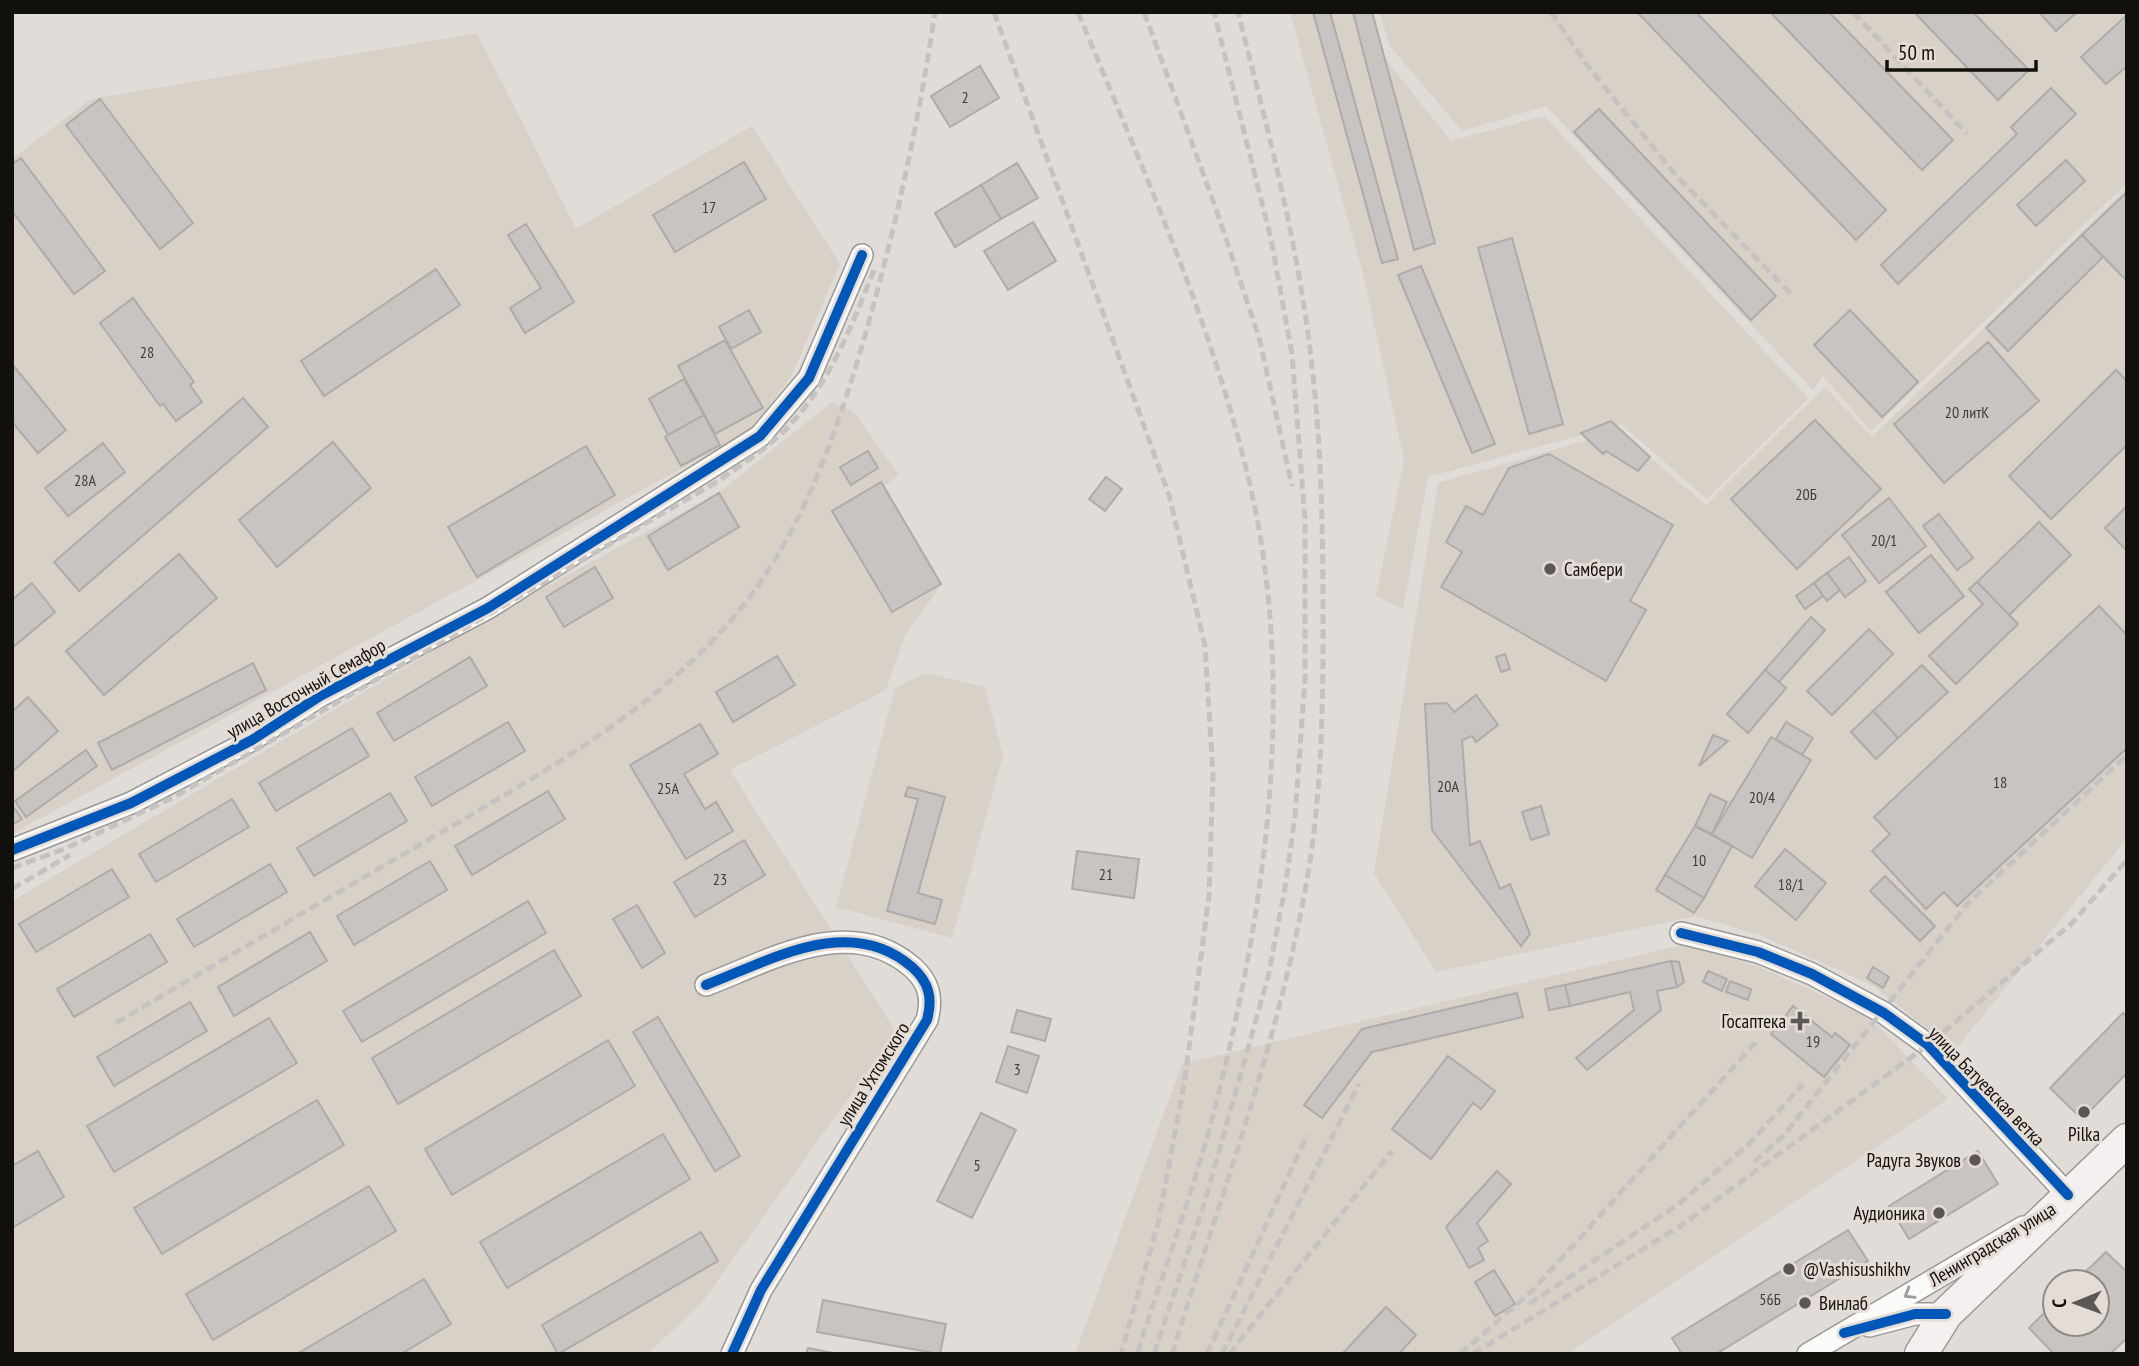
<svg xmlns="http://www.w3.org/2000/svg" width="2139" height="1366" font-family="'PT Sans Narrow',sans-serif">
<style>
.built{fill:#d9d0c7}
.building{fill:#c8c4c1;stroke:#aeaba8;stroke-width:2}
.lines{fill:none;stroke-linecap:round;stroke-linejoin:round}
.minor-casing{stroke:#9c9996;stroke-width:24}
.secondary-casing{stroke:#9c9996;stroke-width:35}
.minor{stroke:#fafaf9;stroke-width:21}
.secondary{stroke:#f4f0f0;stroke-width:32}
.rail{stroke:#c5c3c2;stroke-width:5;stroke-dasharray:10 5;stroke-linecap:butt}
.cycleway-casing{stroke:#e4dcd5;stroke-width:15}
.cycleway{stroke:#0057b8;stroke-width:10}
.oneway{stroke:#9d9c9b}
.poi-dot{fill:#5a5754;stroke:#e4dcd5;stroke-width:2.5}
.labels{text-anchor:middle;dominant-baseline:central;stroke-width:6;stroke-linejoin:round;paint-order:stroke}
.number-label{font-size:16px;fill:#403d3a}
.poi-label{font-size:19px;fill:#12100d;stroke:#e4dcd5;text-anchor:start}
.street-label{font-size:19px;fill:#12100d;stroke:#e4dcd5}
</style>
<rect width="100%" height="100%" fill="#e0dcd8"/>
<g class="built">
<path d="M1290 12H1373L1386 60 1451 141 1544 116 1808 398 1707 499 1621 424 1428 477 1403 609 1376 596 1404 460 1363 274Z"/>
<path d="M1380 12H2127V183L1871 431 1823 376 1813 390 1546 106 1462 131 1389 45Z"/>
<path d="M477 33 576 229 752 126 840 264 791 377 750 431 12 834V159L91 99Z"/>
<path d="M2127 188V838L1955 1050 1872 985 1760 935 1695 916 1436 972 1374 873 1438 483 1619 431 1706 505 1825 387 1872 437Z"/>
<path d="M832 402 853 411 899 475 885 486 942 584 905 635 886 690 730 770 896 1032 700 1305 647 1354H12V901L494 615 718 493Z"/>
<path d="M925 673 985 687 1003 756 952 938 836 907 895 688Z"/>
<path d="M1686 944 1759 967 1868 1016 1948 1099 1567 1354H1075L1182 1064Z"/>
</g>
<g class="building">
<path d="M1313 12H1330L1398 259 1382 263Z"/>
<path d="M1353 12H1372L1435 243 1414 250Z"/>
<path d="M1637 12H1696L1886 210 1856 240Z"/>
<path d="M1770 12H1829L1953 140 1922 170Z"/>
<path d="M1914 12H1973L2029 70 1998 100Z"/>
<path d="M2039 12H2077L2056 31Z"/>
<path d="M2127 15V66L2106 84 2081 57Z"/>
<path d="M980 66 999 98 950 127 931 96Z"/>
<path d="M2051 88 2076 114 1898 284 1881 265 2017 134 2011 127Z"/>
<path d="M100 99 193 223 160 249 66 125Z"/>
<path d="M1599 109 1776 296 1751 320 1574 132Z"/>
<path d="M21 158 105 271 74 294 12 211V164Z"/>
<path d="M2066 160 2085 181 2036 226 2017 205Z"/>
<path d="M744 162 766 199 675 252 653 215Z"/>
<path d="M1017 163 1038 198 1001 219 981 185Z"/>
<path d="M981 185 1001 219 955 247 935 213Z"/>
<path d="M2127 192V281L2082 235Z"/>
<path d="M1033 222 1056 261 1008 290 984 251Z"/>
<path d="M526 224 574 302 525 333 510 308 541 288 508 235Z"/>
<path d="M2082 235 2103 257 2008 351 1986 328Z"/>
<path d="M1512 238 1563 424 1529 434 1478 248Z"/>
<path d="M1421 266 1495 444 1472 453 1398 275Z"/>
<path d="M436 269 460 305 324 396 301 361Z"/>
<path d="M133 298 194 382 190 385 202 402 176 421 163 404 160 406 100 323Z"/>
<path d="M749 310 761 332 731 349 719 327Z"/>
<path d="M1850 310 1918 382 1882 417 1814 345Z"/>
<path d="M725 340 763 408 715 434 678 366Z"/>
<path d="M1988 342 2039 401 1944 483 1894 424Z"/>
<path d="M12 364 66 430 38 453 12 422Z"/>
<path d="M2116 370 2127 381V445L2051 519 2009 476Z"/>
<path d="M684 379 704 415 668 435 649 399Z"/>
<path d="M243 398 268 427 79 591 54 562Z"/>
<path d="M704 415 720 445 681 466 665 437Z"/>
<path d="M1815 420 1881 489 1797 569 1731 499Z"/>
<path d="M1611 421 1650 457 1638 471 1606 451 1603 454 1581 433Z"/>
<path d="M333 442 371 488 277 567 239 520Z"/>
<path d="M103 443 125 472 68 516 45 488Z"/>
<path d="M586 446 615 495 477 577 448 527Z"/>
<path d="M868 451 878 468 851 485 840 467Z"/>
<path d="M1549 454 1673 525 1630 601 1646 610 1606 681 1441 587 1462 552 1446 542 1466 506 1483 515 1509 468Z"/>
<path d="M1106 477 1122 489 1105 511 1089 499Z"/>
<path d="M881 482 941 584 892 612 832 511Z"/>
<path d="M719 493 739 527 668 570 648 536Z"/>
<path d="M1889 498 1926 546 1879 583 1842 535Z"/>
<path d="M2127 506V551L2105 528Z"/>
<path d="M1939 514 1973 558 1957 570 1923 526Z"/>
<path d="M2039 522 2071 555 2009 615 1977 582Z"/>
<path d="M179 554 217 598 104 695 66 651Z"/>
<path d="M1931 555 1964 596 1919 633 1886 592Z"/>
<path d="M1849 557 1866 581 1845 597 1827 573Z"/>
<path d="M595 567 613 598 564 627 546 597Z"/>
<path d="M1827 573 1840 590 1827 601 1814 583Z"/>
<path d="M1977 582 2018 624 1956 684 1929 656 1983 604 1969 589Z"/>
<path d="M32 583 55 612 12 648V600Z"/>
<path d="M1814 583 1823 596 1805 609 1796 596Z"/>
<path d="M2099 606 2127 635V748L1957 906 1944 892 1926 909 1872 851 1890 834 1874 817Z"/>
<path d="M1811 617 1825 630 1779 682 1765 670Z"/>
<path d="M1869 629 1893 654 1832 715 1807 691Z"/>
<path d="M1505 654 1510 669 1501 672 1496 657Z"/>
<path d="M777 656 795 685 733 722 716 692Z"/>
<path d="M470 657 487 686 394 741 377 713Z"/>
<path d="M253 663 266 690 112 770 98 743Z"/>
<path d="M1922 665 1948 692 1898 738 1873 711Z"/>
<path d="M1765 670 1786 688 1748 733 1727 714Z"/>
<path d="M1476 695 1498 725 1476 742 1472 736 1462 740 1470 845 1480 841 1500 889 1510 884 1530 934 1521 946 1432 830 1425 704 1447 703 1454 712Z"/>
<path d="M28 697 58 731 12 772V712Z"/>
<path d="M1873 711 1898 738 1876 759 1851 732Z"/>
<path d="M508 722 525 751 432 806 415 777Z"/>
<path d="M1786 722 1813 738 1802 755 1776 739Z"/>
<path d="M700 724 718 754 684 774 705 809 716 802 733 831 686 859 630 765Z"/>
<path d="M352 728 369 756 276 811 259 783Z"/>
<path d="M1713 735 1728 741 1699 766Z"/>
<path d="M1771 737 1811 760 1752 858 1712 834Z"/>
<path d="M86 750 97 766 26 817 15 801Z"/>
<path d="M908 787 945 797 918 893 942 900 935 924 887 911 918 799 905 796Z"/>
<path d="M548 791 565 819 472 875 455 846Z"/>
<path d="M390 793 407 821 314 876 297 848Z"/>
<path d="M1710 794 1727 802 1712 834 1695 826Z"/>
<path d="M232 799 249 827 156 882 139 854Z"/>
<path d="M12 805 22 819 12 825Z"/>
<path d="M1541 806 1549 834 1531 840 1522 812Z"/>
<path d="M1695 826 1732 846 1704 898 1665 875Z"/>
<path d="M744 840 765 875 695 917 674 882Z"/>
<path d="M1785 849 1826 883 1796 920 1755 886Z"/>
<path d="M1077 851 1139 859 1134 898 1072 889Z"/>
<path d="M430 861 447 890 354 945 337 916Z"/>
<path d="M270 864 287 892 194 947 177 919Z"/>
<path d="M112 869 129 897 36 952 19 924Z"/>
<path d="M1665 875 1704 898 1694 913 1656 890Z"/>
<path d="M1885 876 1935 926 1920 941 1870 891Z"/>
<path d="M528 901 546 933 362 1042 343 1011Z"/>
<path d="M637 905 665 953 642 968 613 919Z"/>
<path d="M310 932 327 961 234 1016 218 987Z"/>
<path d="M150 934 167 962 74 1017 57 989Z"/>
<path d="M554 950 581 996 398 1104 372 1058Z"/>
<path d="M1671 961 1679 962 1684 982 1677 987Z"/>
<path d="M1671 961 1677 987 1657 991 1661 1010 1587 1070 1576 1058 1634 1010 1630 992 1570 1006 1565 985Z"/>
<path d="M1873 967 1889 977 1883 988 1867 978Z"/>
<path d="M1708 971 1727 979 1722 991 1703 982Z"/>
<path d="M1730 981 1751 989 1748 1000 1726 992Z"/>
<path d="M1565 985 1570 1006 1549 1010 1545 989Z"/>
<path d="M1517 993 1523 1017 1372 1052 1322 1118 1304 1105 1362 1029Z"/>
<path d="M190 1002 207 1031 114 1086 97 1057Z"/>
<path d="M1793 1006 1832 1037 1835 1033 1850 1045 1824 1077 1771 1034Z"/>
<path d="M1017 1010 1051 1019 1045 1041 1011 1032Z"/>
<path d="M2123 1013 2127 1017V1073L2082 1119 2050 1088Z"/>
<path d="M658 1017 740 1156 715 1171 633 1032Z"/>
<path d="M269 1018 297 1063 114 1172 87 1126Z"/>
<path d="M608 1040 635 1086 452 1195 425 1149Z"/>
<path d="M1008 1046 1039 1056 1027 1093 996 1082Z"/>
<path d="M1448 1056 1495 1091 1481 1109 1473 1103 1431 1159 1392 1129Z"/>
<path d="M317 1100 344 1145 162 1254 134 1208Z"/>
<path d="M981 1113 1016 1130 972 1218 937 1201Z"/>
<path d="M663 1134 690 1179 507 1288 480 1242Z"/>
<path d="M38 1151 64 1197 12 1228V1166Z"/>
<path d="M1978 1151 1998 1184 1909 1239 1889 1206Z"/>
<path d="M1497 1171 1511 1184 1477 1223 1488 1241 1478 1248 1484 1260 1469 1268 1446 1227Z"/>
<path d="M369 1186 396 1231 213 1340 186 1294Z"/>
<path d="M1848 1230 1868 1261 1716 1354H1682L1672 1338Z"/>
<path d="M701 1232 718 1261 558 1354 542 1325Z"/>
<path d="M2106 1252 2127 1272V1338L2110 1354H2054L2029 1328 2055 1302V1324H2097V1282H2075Z"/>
<path d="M1494 1270 1515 1304 1495 1316 1475 1282Z"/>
<path d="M424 1279 451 1324 401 1354H297Z"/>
<path d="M823 1300 946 1324 940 1354 817 1332Z"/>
<path d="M1386 1307 1416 1335 1399 1354H1342Z"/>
<path d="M808 1348 838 1354H806Z"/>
</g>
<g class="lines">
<g class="minor-casing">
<g id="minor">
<path d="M12 850 131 803 252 740 320 696 488 608 760 436 809 378 862 255"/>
<path d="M1681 933 1758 952 1812 974 1884 1013 1928 1045 2068 1195"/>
<path d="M706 985C771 960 850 913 912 967 929 982 933 998 927 1020L761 1290 732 1354"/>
<path d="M1869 1326 1915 1314H1946"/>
<path d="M1808 1354 2023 1227"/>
</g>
</g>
<g class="secondary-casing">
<path id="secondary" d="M1921 1354 1946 1314 2127 1140"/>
</g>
<use href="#minor" class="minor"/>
<use href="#secondary" class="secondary"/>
<g class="rail">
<path d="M994 12 1169 495 1205 646 1213 775 1209 896 1185 1078 1159 1220 1121 1354"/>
<path d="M1078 12C1139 161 1206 308 1245 464 1299 675 1268 899 1215 1107 1194 1190 1163 1272 1137 1354"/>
<path d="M1144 12 1215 206 1259 337 1292 486"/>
<path d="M1551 12 1587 65 1674 173 1792 295"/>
<path d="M1853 12 1967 134"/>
<path d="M12 868 67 848 174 797 720 480C740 465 763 451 781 434 827 390 851 328 874 270"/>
<path d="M12 889 70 855"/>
<path d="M116 1023C216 964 316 905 416 847 535 777 664 709 749 598 808 519 839 425 866 332 896 226 919 121 935 12"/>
<path d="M1754 1162 1784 1135 1968 903 2127 755"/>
<path d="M1529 1304 1676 1206 1750 1143 1803 1084"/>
<path d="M1154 1354 1205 1201 1268 977 1285 888 1295 816 1305 679V519L1292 354 1271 239 1214 12"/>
<path d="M1172 1354C1219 1201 1276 1049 1305 891 1321 805 1323 717 1323 630 1323 537 1322 442 1310 349 1296 235 1266 123 1238 12"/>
<path d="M1207 1354 1307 1135"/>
<path d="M1222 1354 1359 1084"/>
<path d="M1229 1354 1392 1151"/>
<path d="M1460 1354 1533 1290 1756 1042"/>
<path d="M1473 1354 1682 1225 1928 1045 2071 924 2127 860"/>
</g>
<g class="cycleway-casing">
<g id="cycleway">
<path d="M12 850 131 803 252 740 320 696 488 608 760 436 809 378 862 255"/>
<path d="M1681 933 1758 952 1812 974 1884 1013 1928 1045 2068 1195"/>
<path d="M706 985C771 960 850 913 912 967 929 982 933 998 927 1020L761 1290 732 1354"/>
<path d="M1844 1333 1915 1314H1946"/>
</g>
</g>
<use href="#cycleway" class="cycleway"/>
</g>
<defs><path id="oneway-chevron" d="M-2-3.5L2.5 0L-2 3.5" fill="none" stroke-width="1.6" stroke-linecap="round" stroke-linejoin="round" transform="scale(1.75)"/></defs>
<use class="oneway" href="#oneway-chevron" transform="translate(1909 1294) rotate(149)"/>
<g class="poi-dot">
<circle cx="1550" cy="569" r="7"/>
<path d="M1796.5 1010.5h7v7h7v7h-7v7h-7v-7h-7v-7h7z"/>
<circle cx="2084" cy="1112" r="7"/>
<circle cx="1975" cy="1160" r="7"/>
<circle cx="1939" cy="1213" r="7"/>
<circle cx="1789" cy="1269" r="7"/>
<circle cx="1805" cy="1303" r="7"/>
</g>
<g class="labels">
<g class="number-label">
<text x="965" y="97">2</text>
<text x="709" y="207">17</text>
<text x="147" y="352">28</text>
<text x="1967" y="412">20 литК</text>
<text x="85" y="480">28А</text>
<text x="1806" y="494">20Б</text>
<text x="1884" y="540">20/1</text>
<text x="2000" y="782">18</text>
<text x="1448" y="786">20А</text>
<text x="668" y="788">25А</text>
<text x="1762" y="797">20/4</text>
<text x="1699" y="860">10</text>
<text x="1106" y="874">21</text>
<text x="720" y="879">23</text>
<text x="1791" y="884">18/1</text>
<text x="1813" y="1041">19</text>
<text x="1017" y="1069">3</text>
<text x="977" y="1165">5</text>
<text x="1770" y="1299">56Б</text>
</g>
<g class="poi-label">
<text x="1564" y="569">Самбери</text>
<text x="1786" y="1021" text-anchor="end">Госаптека</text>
<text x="2084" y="1134" text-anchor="middle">Pilka</text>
<text x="1961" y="1160" text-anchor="end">Радуга Звуков</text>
<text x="1925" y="1213" text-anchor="end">Аудионика</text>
<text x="1803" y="1269">@Vashisushikhv</text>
<text x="1819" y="1303">Винлаб</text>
</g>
<g class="street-label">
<text transform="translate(306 688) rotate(-30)">улица Восточный Семафор</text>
<text transform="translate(873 1074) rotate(-58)">улица Ухтомского</text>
<text transform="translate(1987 1086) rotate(46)">улица Батуевская ветка</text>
<text transform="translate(1992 1244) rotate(-31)">Ленинградская улица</text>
</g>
</g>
<rect width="2139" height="1366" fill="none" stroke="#12100d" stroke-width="28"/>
<g transform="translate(2076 1303) rotate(269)"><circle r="33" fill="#e4dcd5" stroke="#908a85" stroke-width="2"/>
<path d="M0-5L12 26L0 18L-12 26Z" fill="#5a5754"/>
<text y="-10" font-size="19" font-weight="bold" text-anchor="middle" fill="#12100d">С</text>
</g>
<path d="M1887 60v10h149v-10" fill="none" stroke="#12100d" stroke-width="3.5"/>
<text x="1898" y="60" font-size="21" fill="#12100d" stroke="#e4dcd5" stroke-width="5" paint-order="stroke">50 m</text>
</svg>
